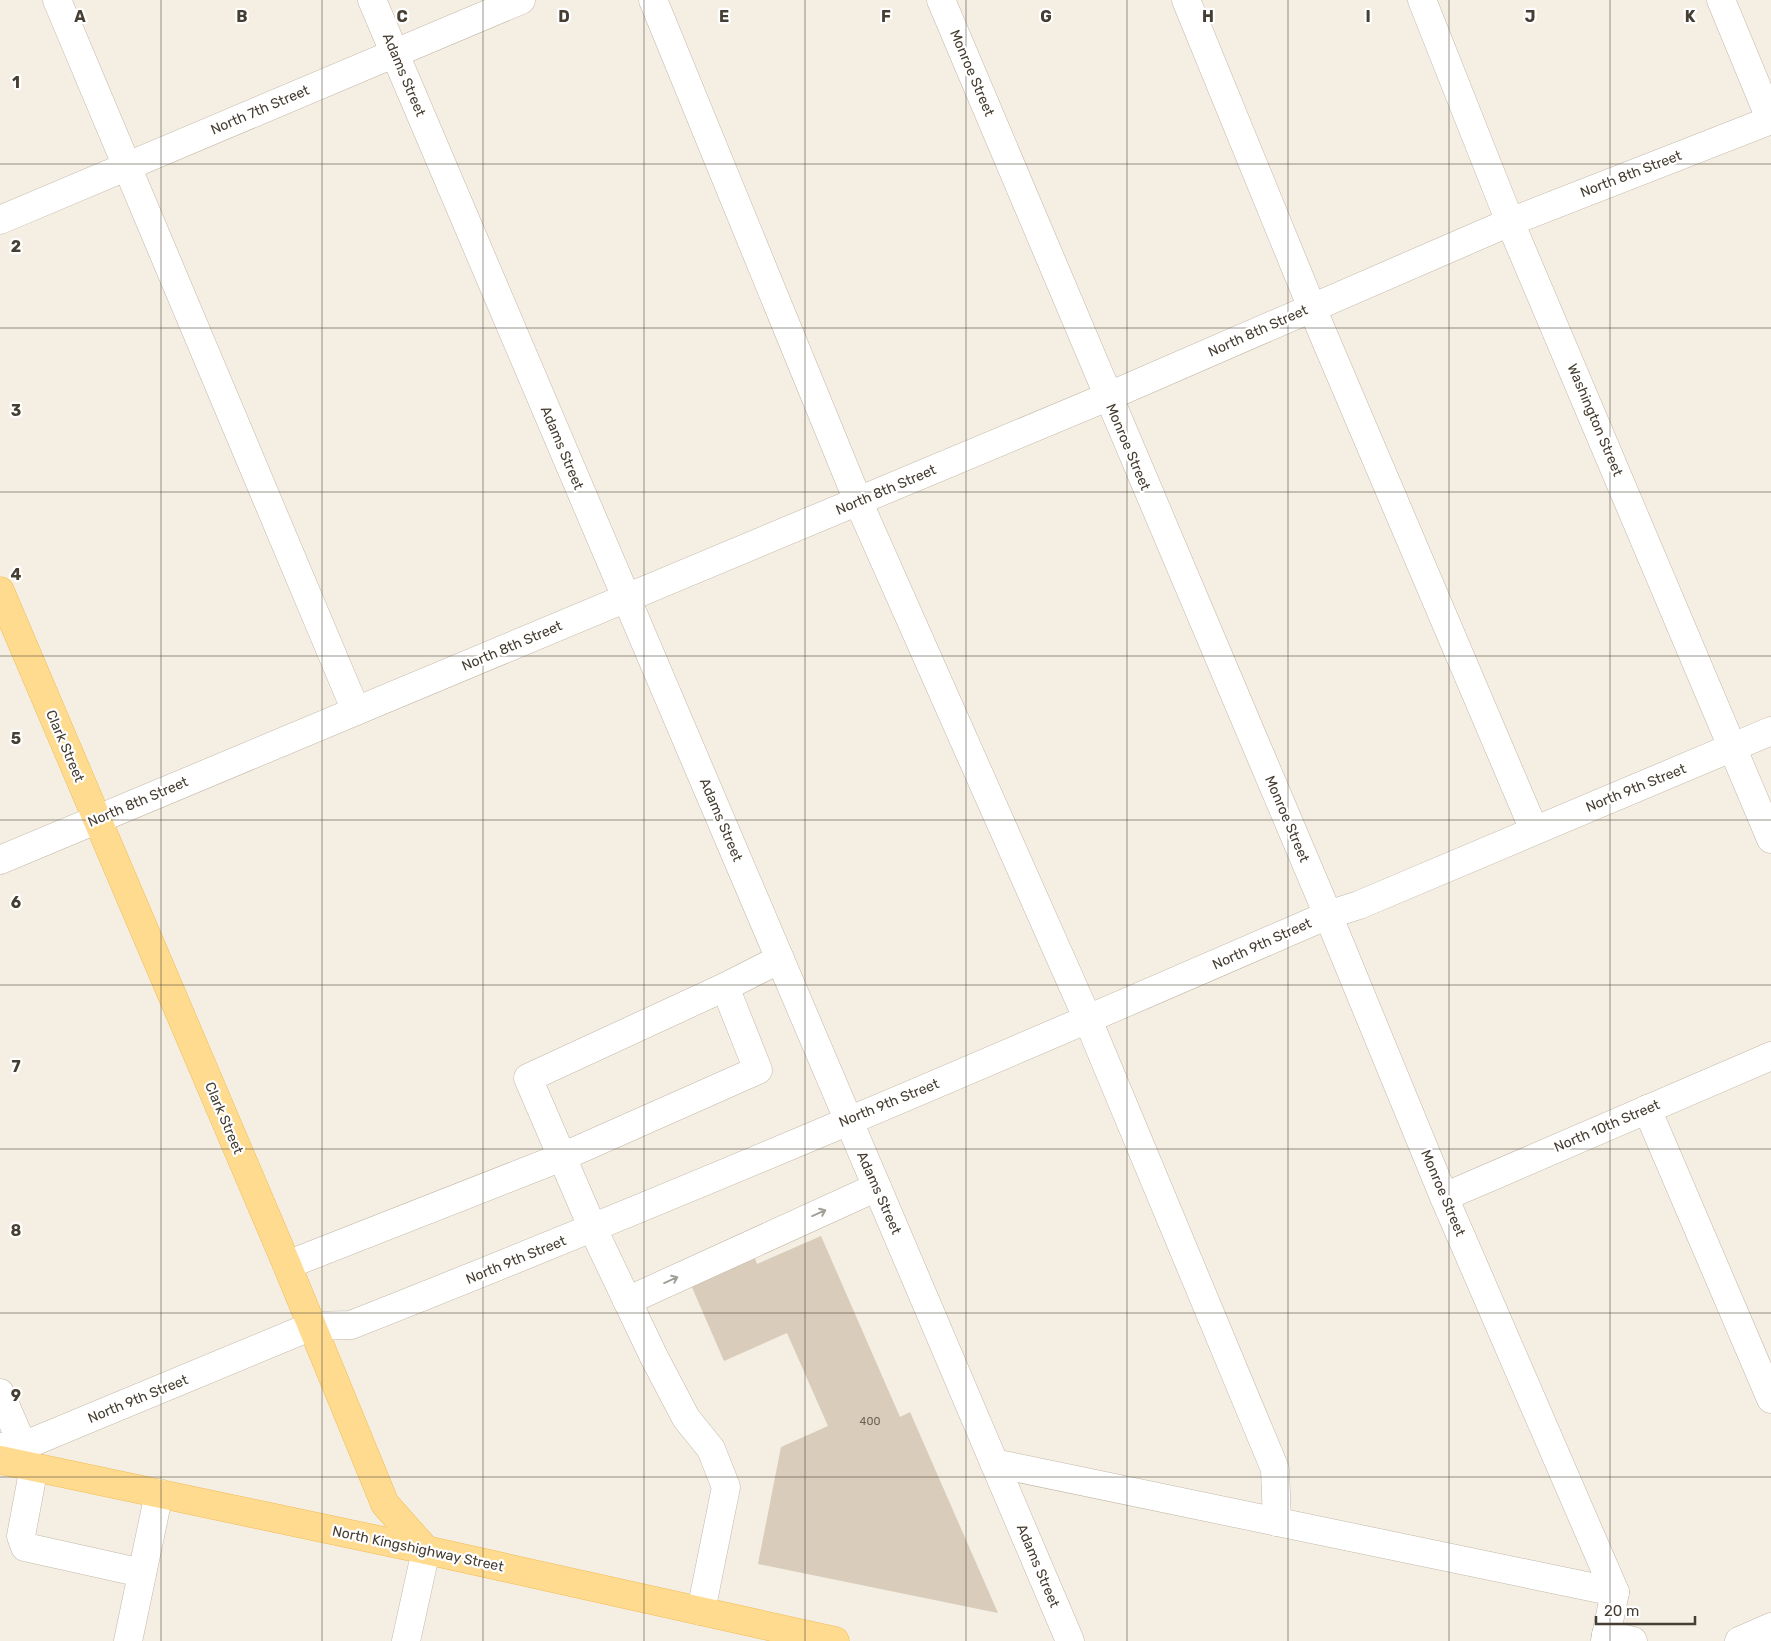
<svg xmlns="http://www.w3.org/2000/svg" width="1771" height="1641" font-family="Rubik,sans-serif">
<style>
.building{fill:#d9ccba}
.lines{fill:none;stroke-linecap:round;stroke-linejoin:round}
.minor-casing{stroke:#c3b8a7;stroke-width:29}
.major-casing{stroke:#f1bc53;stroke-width:29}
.minor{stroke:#fff;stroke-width:28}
.major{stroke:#ffdb90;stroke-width:28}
.oneway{stroke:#a29e98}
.grid{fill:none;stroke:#463e32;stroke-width:1;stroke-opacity:0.55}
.labels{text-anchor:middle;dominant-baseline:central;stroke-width:4.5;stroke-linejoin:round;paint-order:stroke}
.number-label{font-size:11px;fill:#6b6254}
.street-label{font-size:14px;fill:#463e32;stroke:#fff}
.grid-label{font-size:16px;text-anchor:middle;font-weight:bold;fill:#463e32;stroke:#fff;stroke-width:4.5;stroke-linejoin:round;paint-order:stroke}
</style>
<rect width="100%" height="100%" fill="#f4eee3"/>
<path class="building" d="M821 1236 900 1417 910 1412 998 1613 758 1564 781 1447 828 1426 787 1333 724 1361 691 1285 755 1258 757 1264Z"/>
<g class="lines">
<g class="minor-casing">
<g id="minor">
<path d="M57 0 356 711"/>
<path d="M372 0 1070 1641"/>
<path d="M653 0 858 501 1088 1020 1275 1469 1277 1522"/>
<path d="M941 0 1328 915 1444 1197 1615 1592 1605 1641"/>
<path d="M1186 0 1312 308 1534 830"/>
<path d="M1422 0 1510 222 1771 839"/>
<path d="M1721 0 1771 121"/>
<path d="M0 220 521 0"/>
<path d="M0 860 1107 397 1510 222 1771 120"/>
<path d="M725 987 758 1070 562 1157 528 1078Z"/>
<path d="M725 987 780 959"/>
<path d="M1647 1109 1771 1399"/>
<path d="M1444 1197 1771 1056"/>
<path d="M287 1265 562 1157 593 1229 654 1357 686 1418 711 1449 726 1487 701 1611"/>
<path d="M627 1301 877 1187"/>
<path d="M0 1393 23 1446"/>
<path d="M0 1447 23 1446 312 1326 351 1325C680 1195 1004 1056 1328 915L1359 905 1771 731"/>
<path d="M994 1463 1615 1592"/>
<path d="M34 1467 21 1536 25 1547 142 1573"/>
<path d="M1606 1635 1633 1641"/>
<path d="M128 1641 159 1493"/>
<path d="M406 1641 426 1550"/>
<path d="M1739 1641 1771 1627"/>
</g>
</g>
<g class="major-casing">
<g id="major">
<path d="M0 591 287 1265 385 1504 426 1550"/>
<path d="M0 1460 426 1550 835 1641"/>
</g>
</g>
<use href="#minor" class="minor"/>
<use href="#major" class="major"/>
</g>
<defs><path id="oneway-shaft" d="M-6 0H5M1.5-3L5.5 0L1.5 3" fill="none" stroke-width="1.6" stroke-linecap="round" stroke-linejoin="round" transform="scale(1.25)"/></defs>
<g class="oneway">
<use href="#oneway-shaft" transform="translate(819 1213) rotate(-24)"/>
<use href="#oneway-shaft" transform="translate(671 1280) rotate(-24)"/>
</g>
<path class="grid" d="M161 0V1641M322 0V1641M483 0V1641M644 0V1641M805 0V1641M966 0V1641M1127 0V1641M1288 0V1641M1449 0V1641M1610 0V1641M0 164H1771M0 328H1771M0 492H1771M0 656H1771M0 820H1771M0 985H1771M0 1149H1771M0 1313H1771M0 1477H1771"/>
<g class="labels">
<g class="number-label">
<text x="870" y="1421">400</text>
</g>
<g class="street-label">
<text transform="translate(972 73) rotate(67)">Monroe Street</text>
<text transform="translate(404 75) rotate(67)">Adams Street</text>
<text transform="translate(260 110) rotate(-23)">North 7th Street</text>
<text transform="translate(1631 174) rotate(-21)">North 8th Street</text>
<text transform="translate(1258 331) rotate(-24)">North 8th Street</text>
<text transform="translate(1595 420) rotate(67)">Washington Street</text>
<text transform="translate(1128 447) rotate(67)">Monroe Street</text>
<text transform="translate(562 448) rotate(67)">Adams Street</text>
<text transform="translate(886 490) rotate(-23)">North 8th Street</text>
<text transform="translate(512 646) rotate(-23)">North 8th Street</text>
<text transform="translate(65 746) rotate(67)">Clark Street</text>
<text transform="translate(1636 788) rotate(-22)">North 9th Street</text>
<text transform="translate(138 802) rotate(-23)">North 8th Street</text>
<text transform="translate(1287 819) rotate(67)">Monroe Street</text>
<text transform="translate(721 820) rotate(67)">Adams Street</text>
<text transform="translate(1262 944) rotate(-24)">North 9th Street</text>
<text transform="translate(889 1103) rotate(-22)">North 9th Street</text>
<text transform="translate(224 1118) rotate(67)">Clark Street</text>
<text transform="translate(1607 1126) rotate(-23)">North 10th Street</text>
<text transform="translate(879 1193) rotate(66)">Adams Street</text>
<text transform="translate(1443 1193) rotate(67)">Monroe Street</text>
<text transform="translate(516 1260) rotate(-22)">North 9th Street</text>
<text transform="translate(138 1399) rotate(-22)">North 9th Street</text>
<text transform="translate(418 1549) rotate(12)">North Kingshighway Street</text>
<text transform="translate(1038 1566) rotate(67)">Adams Street</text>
</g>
</g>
<g class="grid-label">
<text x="80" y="22">A</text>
<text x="242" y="22">B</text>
<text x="402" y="22">C</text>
<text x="564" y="22">D</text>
<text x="724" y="22">E</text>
<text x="886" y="22">F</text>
<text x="1046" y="22">G</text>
<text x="1208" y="22">H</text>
<text x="1368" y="22">I</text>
<text x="1530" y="22">J</text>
<text x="1690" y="22">K</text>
<text x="16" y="88">1</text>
<text x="16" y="252">2</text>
<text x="16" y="416">3</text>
<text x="16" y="580">4</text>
<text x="16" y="744">5</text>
<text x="16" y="908">6</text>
<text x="16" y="1072">7</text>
<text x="16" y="1236">8</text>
<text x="16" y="1401">9</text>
</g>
<path d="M1596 1616v8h99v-8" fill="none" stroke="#463e32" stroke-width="2.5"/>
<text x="1604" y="1616" font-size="15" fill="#463e32" stroke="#ffffff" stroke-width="4" paint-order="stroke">20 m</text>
</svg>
